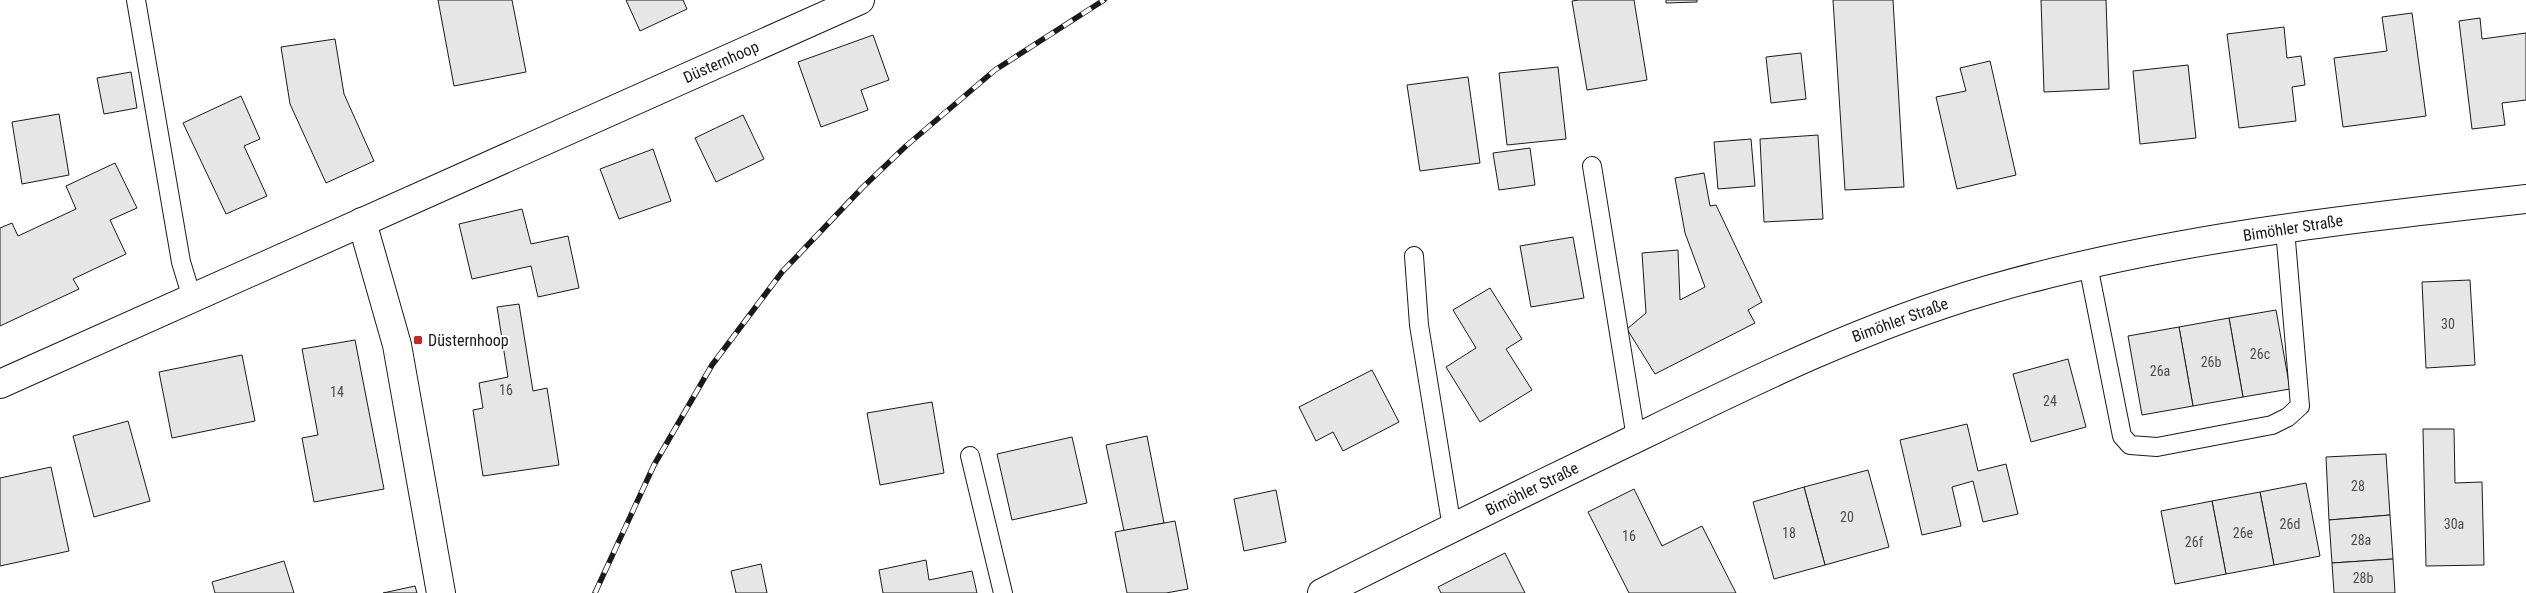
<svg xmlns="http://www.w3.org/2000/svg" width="2526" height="593" font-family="'Roboto Condensed',sans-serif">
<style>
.building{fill:#e6e6e6;stroke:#1a1a1a}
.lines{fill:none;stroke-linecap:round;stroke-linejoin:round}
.lane-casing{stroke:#1a1a1a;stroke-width:20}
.street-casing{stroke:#1a1a1a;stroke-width:30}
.secondary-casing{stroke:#1a1a1a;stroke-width:30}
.lane{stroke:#fff;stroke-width:18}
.street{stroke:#fff;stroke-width:28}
.secondary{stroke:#fff;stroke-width:28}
.rail-casing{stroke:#1a1a1a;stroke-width:5.5}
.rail{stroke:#fff;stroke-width:4;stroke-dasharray:11;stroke-linecap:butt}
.poi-dot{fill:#c62828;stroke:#fff;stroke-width:2}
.labels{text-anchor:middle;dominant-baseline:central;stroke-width:4;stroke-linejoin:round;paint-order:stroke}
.number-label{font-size:14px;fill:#4d4d4d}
.street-label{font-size:16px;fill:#1a1a1a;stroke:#fff}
.poi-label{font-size:16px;fill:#1a1a1a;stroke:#fff;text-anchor:start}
</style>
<rect width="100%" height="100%" fill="#fff"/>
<g class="building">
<path d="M438 0H512L526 72 454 86Z"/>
<path d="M626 0H683L687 9 640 31Z"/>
<path d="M1579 0H1634L1647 80 1587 90 1572 1Z"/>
<path d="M1666 0H1697V2L1666 3Z"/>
<path d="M1833 0H1893L1904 187 1845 190Z"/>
<path d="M2041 0H2106L2109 89 2044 92Z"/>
<path d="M2412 13 2426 116 2343 127 2334 58 2387 51 2382 17Z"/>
<path d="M2480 18 2482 39 2526 33V100L2502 103 2505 125 2472 129 2459 21Z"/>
<path d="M2284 27 2287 58 2301 56 2305 85 2292 87 2296 121 2239 128 2227 34Z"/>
<path d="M873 35 889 80 861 90 868 110 821 127 798 62Z"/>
<path d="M335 39 344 94 374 161 326 183 290 104 281 47Z"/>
<path d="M1801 53 1806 99 1771 103 1766 57Z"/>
<path d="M1990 61 2016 175 1957 189 1936 97 1966 91 1960 68Z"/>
<path d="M2188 65 2196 138 2140 144 2133 71Z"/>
<path d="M1558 67 1566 139 1507 145 1499 73Z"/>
<path d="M131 72 137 108 104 114 97 78Z"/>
<path d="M1468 77 1480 163 1420 171 1407 85Z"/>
<path d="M241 96 260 139 244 146 267 196 226 214 183 123Z"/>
<path d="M59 114 69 175 22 184 12 122Z"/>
<path d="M743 115 764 159 716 182 695 138Z"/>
<path d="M1818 135 1823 219 1764 222 1760 139Z"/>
<path d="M1751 139 1755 186 1718 189 1714 142Z"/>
<path d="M1530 148 1535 185 1499 190 1493 153Z"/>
<path d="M653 149 671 201 619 219 600 169Z"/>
<path d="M115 163 137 208 110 220 126 254 73 279 79 289 0 326V228L12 223 18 236 76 209 66 186Z"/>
<path d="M1704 173 1710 206 1716 205 1762 302 1748 310 1755 323 1655 374 1627 329 1646 313 1642 253 1678 250 1680 300 1705 287 1685 233 1675 178Z"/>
<path d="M522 209 531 244 568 236 579 288 538 297 531 266 472 279 459 224Z"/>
<path d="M1573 237 1584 298 1531 307 1520 246Z"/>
<path d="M2470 280 2475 365 2426 368 2422 282Z"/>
<path d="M1490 288 1522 339 1506 349 1532 390 1480 422 1446 367 1476 348 1453 310Z"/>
<path d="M519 304 533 391 547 388 559 465 483 476 473 410 483 408 479 383 508 377 497 307Z"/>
<path d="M2276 310 2290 389 2243 397 2229 318Z"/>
<path d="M2229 318 2243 397 2193 406 2179 327Z"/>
<path d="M2179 327 2193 406 2142 415 2128 336Z"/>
<path d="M355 340 384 489 314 502 302 438 318 435 302 349Z"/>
<path d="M242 355 255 421 172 438 159 372Z"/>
<path d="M2068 359 2086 427 2031 442 2013 374Z"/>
<path d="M1372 370 1399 422 1343 451 1333 432 1316 441 1299 407Z"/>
<path d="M932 402 944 473 880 485 867 413Z"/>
<path d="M128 421 150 501 94 517 73 436Z"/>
<path d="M1967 424 1978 471 2006 464 2018 514 1983 522 1973 481 1952 487 1961 526 1922 535 1900 440Z"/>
<path d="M2423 429H2454L2455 483 2482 482 2484 565 2426 566Z"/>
<path d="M1147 436 1164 523 1124 531 1106 445Z"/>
<path d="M1072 437 1087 503 1012 520 997 454Z"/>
<path d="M2386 454 2390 515 2329 520 2326 457Z"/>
<path d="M51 467 69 551 0 566V478Z"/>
<path d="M1868 470 1889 547 1825 565 1804 487Z"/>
<path d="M2306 483 2320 556 2274 565 2260 492Z"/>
<path d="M1804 487 1825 565 1774 579 1753 502Z"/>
<path d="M1634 489 1662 546 1702 526 1736 593H1629L1588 512Z"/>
<path d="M1276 490 1286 542 1244 551 1234 499Z"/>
<path d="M2260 492 2274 565 2226 574 2212 501Z"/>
<path d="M2212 501 2226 574 2175 584 2161 511Z"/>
<path d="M2390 515 2393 559 2332 563 2329 520Z"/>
<path d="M1175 521 1188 589 1166 593H1127L1115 532Z"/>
<path d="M1505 553 1525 593H1441L1438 587Z"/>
<path d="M2393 559 2395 593H2334L2332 563Z"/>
<path d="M926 560 929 580 972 571 977 593H883L879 570Z"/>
<path d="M284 561 294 593H215L212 582Z"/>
<path d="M761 564 767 593H736L731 571Z"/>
<path d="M415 586 417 593H383Z"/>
</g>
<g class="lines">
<g class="lane-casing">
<g id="lane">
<path d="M136 0 181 262 192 298"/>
<path d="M1592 166 1636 438"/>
<path d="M1414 256 1419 325 1452 528"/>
<path d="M2088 265 2122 436 2130 445 2157 447 2272 425 2288 417 2300 406 2285 229"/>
<path d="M970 456 1003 593"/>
</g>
</g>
<g class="street-casing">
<g id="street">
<path d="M362 222 397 345 441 593"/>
<path d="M0 384 860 0"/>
</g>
</g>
<g class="secondary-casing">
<path id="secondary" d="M1322 593C1429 539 1537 486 1645 434 1757 379 1868 325 1988 290 2163 239 2346 219 2526 199"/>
</g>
<use href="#lane" class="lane"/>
<use href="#street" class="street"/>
<use href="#secondary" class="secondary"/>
<g class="rail-casing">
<path id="rail" d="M595 593 654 465 712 365 782 272 863 187 906 146 995 70 1104 0"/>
</g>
<use href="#rail" class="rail"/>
</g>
<rect class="poi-dot" x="413" y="335" width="10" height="10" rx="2.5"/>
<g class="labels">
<g class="number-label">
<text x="2448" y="324">30</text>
<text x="2260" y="354">26c</text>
<text x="2211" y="362">26b</text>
<text x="2160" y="371">26a</text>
<text x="506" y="390">16</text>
<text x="337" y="392">14</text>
<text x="2050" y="401">24</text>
<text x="2358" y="486">28</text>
<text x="1847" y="517">20</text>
<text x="2290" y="524">26d</text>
<text x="2454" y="524">30a</text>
<text x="1789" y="533">18</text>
<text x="2243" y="533">26e</text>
<text x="1629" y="536">16</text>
<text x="2361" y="540">28a</text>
<text x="2194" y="542">26f</text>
<text x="2363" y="578">28b</text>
</g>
<g class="street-label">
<text transform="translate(721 62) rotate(-24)">Düsternhoop</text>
<text transform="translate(2293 228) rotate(-9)">Bimöhler Straße</text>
<text transform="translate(1900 320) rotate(-20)">Bimöhler Straße</text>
<text transform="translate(1532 489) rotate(-26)">Bimöhler Straße</text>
</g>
<g class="poi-label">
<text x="428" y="340">Düsternhoop</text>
</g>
</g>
</svg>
